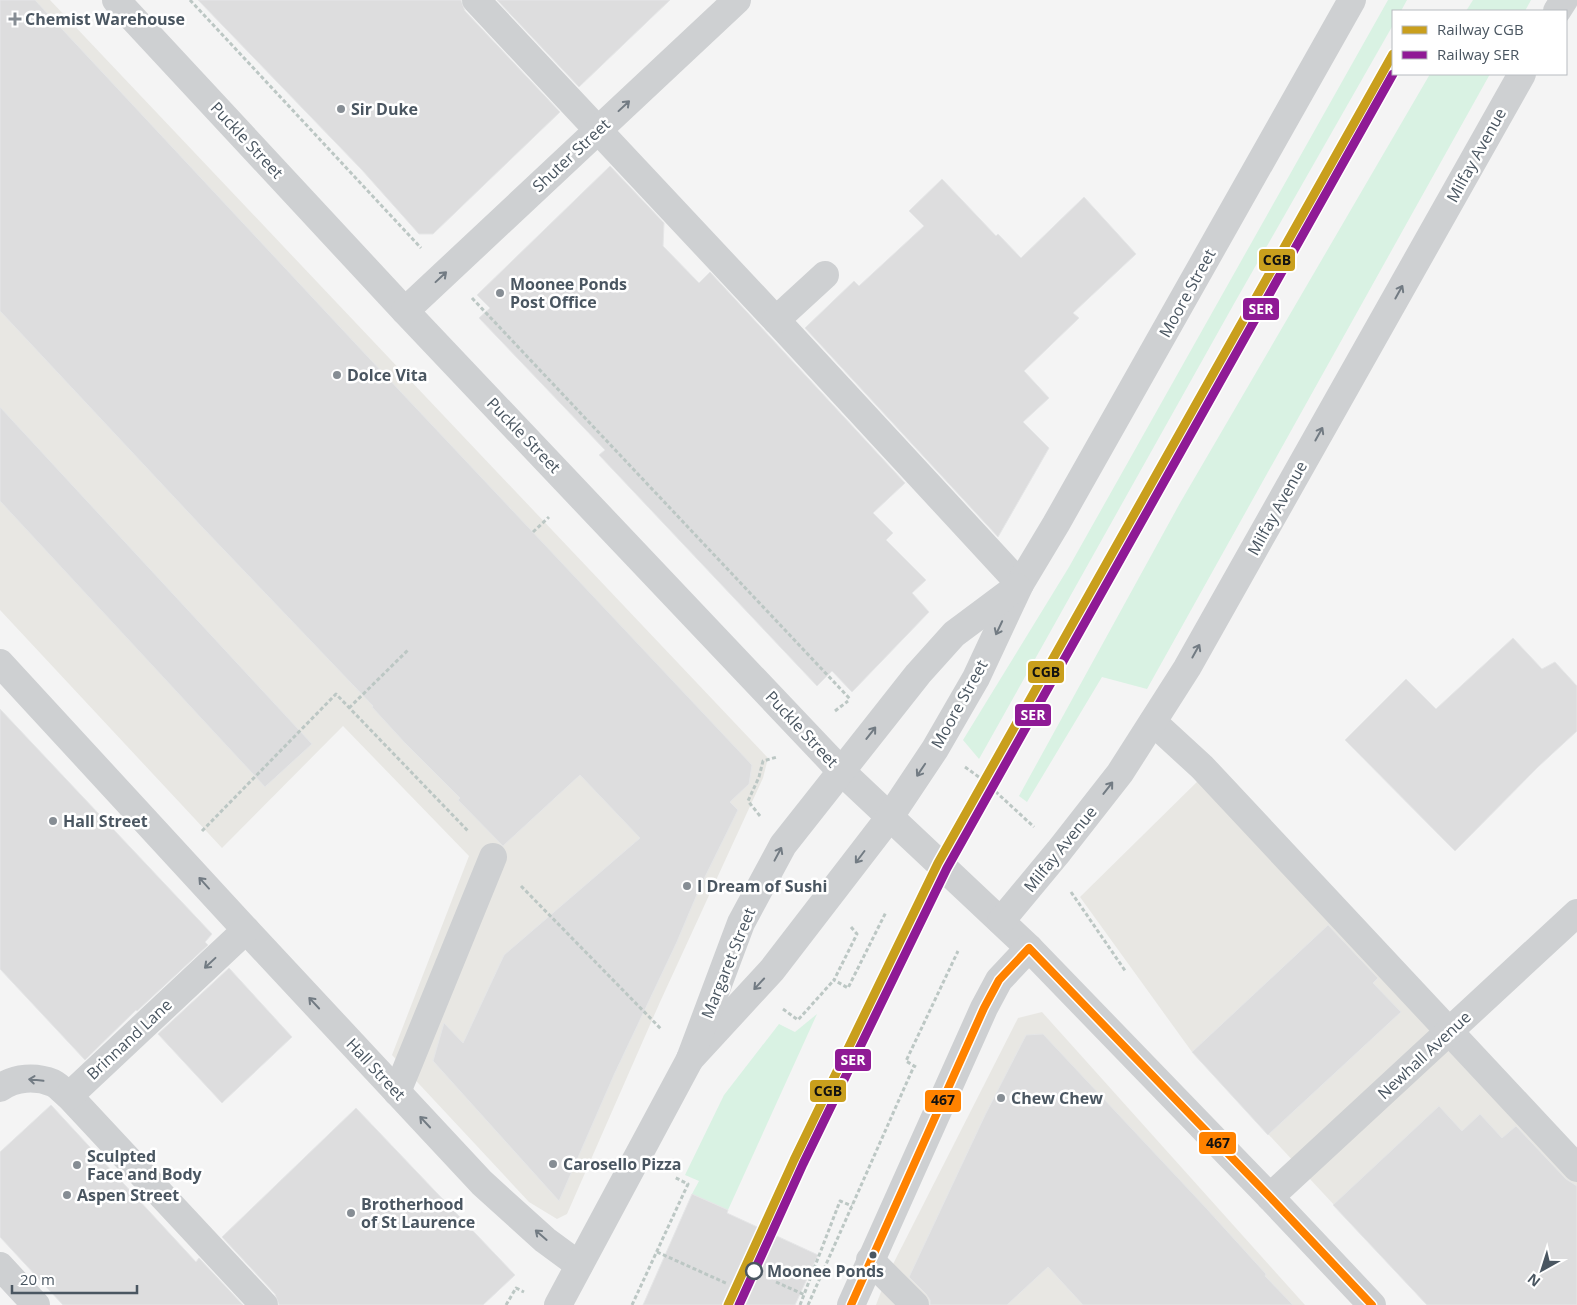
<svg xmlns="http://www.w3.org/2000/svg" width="1577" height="1305" font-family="'Open Sans',sans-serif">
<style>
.commercial{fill:#e8e7e3}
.green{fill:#d9f2e3}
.building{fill:#ddddde;stroke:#e5e6e7}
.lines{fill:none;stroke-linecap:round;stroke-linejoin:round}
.path{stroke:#bcc7c4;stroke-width:3;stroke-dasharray:4 2.5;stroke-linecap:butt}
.minor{stroke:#ced0d2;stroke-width:28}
.bus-1-casing{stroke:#fff;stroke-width:11}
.bus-1{stroke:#ff8200;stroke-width:8}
.rail-1-casing{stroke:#fff;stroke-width:12}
.rail-2-casing{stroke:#fff;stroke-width:12}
.rail-1{stroke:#c99f1d;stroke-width:9}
.rail-2{stroke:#8f1a95;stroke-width:9}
.oneway{stroke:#727b83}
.poi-dot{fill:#868d94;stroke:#fff;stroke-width:2}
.bus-dot{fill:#4a5661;stroke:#fff;stroke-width:2}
.stop-dot{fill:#fff;stroke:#4a5661;stroke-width:2.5}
.labels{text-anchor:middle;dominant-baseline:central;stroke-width:5;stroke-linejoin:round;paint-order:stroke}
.poi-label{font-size:16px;font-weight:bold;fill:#4a5661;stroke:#fff;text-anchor:start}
.street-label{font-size:16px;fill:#4a5661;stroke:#fff}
.stop-label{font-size:16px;font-weight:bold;fill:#4a5661;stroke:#fff;text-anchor:start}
.line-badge{stroke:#fff;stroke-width:2}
.badge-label{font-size:14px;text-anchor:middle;font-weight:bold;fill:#fff}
.pale-badge-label{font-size:14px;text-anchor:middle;font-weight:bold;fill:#111}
</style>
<rect width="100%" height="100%" fill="#f4f4f4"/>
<g class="commercial">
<path d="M0 0H50L768 758 763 778 660 1002 567 1214 557 1219 529 1202 392 1055 469 856 343 726 222 848 0 610Z"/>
<path d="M1204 775 1577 1154V1305H1427L1192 1052 1080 897Z"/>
<path d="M1042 1012 1305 1305H876L887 1276 1018 1018Z"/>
</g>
<g class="green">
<path d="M1388 0H1407L1401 11H1393V25L1235 302 979 759 963 740 1069 567Z"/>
<path d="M1473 0H1531L1525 11H1466Z"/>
<path d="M1430 74H1490L1147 689 1102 677 1027 802 1019 796 1180 503Z"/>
<path d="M817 1014 728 1210 692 1194 699 1181 685 1175 724 1095 779 1024 795 1032Z"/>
</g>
<g class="building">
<path d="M0 0H35L369 358 752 765 749 784 730 802 738 810 701 885 676 944 614 1075 559 1201 433 1061 444 1023 463 1043 504 955 640 838 580 775 503 846 458 800 460 798 405 743 372 707 373 706 202 527 0 311Z"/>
<path d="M198 0H461L465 11 560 112 433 234H419L362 170Z"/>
<path d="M497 0H670L579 87Z"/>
<path d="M610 166 664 223 663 246 699 283 710 272 905 483 873 513 893 533 886 540 926 580 912 593 929 612 852 692 832 671 817 686 599 455 605 450 479 318 490 308 477 295Z"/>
<path d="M942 179 996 236 998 234 1021 258 1084 197 1136 254 1073 313 1079 318 1024 371 1049 398 1023 422 1049 448 998 537 805 328 854 281 859 286 924 226 909 211Z"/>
<path d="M0 407 312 744 265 787 0 501Z"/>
<path d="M1513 638 1542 669 1555 662 1577 686V731L1538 767 1455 851 1345 740 1406 679 1436 709Z"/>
<path d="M0 709 212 934 205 942 208 945 137 1011 136 1010 85 1060 0 969Z"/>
<path d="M1328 925 1378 978 1373 983 1401 1012 1268 1135 1192 1052Z"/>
<path d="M229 968 292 1037 222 1103 158 1034Z"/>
<path d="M1043 1034 1207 1209 1266 1274 1265 1276 1293 1305H1083L1048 1267 1007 1305H930V1300L926 1294 909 1277 985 1115 1026 1035Z"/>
<path d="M51 1105 196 1262 199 1258 243 1305H63L0 1237V1152Z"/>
<path d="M1439 1106 1462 1131 1480 1114 1502 1138 1516 1126 1566 1179 1577 1186V1305H1427L1333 1205Z"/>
<path d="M356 1108 515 1275 483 1305H279L275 1294 222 1237Z"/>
<path d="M692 1194 728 1210 727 1213 818 1255 795 1305H643Z"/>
</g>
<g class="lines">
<g class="path">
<path d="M190 0 421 248"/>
<path d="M472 298 850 699"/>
<path d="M533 532 549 517"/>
<path d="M349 708 408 650"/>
<path d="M835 711 848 701"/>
<path d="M965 767 983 780 1034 827"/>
<path d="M760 816 748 801 759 777 763 761 777 757"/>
<path d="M202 831 336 694 468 831"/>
<path d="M521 886 662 1030"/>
<path d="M1071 892 1126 972"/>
<path d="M851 927 857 934 834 980 848 988 886 912"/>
<path d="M783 1009 798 1020 834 980"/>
<path d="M916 1067 906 1061 958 951"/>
<path d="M657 1252 728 1284"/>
<path d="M776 1282 805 1295"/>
<path d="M506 1305 516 1288 524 1292"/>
<path d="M632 1305 688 1184 674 1177"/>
<path d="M800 1305 840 1201 852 1206"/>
<path d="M808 1305 914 1066"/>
</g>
<g class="minor">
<path d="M116 0 405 311 841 771 1029 948 1270 1197 1372 1305"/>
<path d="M476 0 776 320 1020 584"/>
<path d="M1557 11 1564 0"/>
<path d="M405 311 737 0"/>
<path d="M776 320 825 275"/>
<path d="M0 663 246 930 482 1183 545 1240 579 1265"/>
<path d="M1153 722 1202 767 1577 1168"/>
<path d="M1001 921 1059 851 1120 773 1187 668 1522 74"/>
<path d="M690 1059 772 970 889 818 935 749 976 678 1020 584 1056 524 1352 0"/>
<path d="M0 1088C15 1077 36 1076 53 1083 59 1086 64 1092 69 1096L264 1305"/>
<path d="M397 1092 493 857"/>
<path d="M69 1096 246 930"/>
<path d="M1270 1197 1577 913"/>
<path d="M870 1260 915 1305"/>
<path d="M0 1266 36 1305"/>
<path d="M558 1305 690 1059 741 923 783 845 918 674 954 634 1017 587"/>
<path d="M851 1305 984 1008 999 980 1029 948"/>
</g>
<g class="bus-1-casing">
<path id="bus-1" d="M851 1305 984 1008 999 980 1029 948 1270 1197 1372 1305"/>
</g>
<use href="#bus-1" class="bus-1"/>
<g class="rail-1-casing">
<path id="rail-1" d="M728 1305 794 1160 938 863 1393 54"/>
</g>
<g class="rail-2-casing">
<path id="rail-2" d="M739 1305 803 1164 947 868 1393 74"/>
</g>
<use href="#rail-1" class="rail-1"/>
<use href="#rail-2" class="rail-2"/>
</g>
<defs><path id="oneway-shaft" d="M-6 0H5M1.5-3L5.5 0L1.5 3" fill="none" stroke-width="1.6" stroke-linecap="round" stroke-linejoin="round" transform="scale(1.25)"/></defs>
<g class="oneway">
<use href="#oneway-shaft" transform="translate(624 106) rotate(-43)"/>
<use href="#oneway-shaft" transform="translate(441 277) rotate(-43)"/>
<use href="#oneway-shaft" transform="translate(1399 292) rotate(-61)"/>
<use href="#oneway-shaft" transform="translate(1319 434) rotate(-61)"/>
<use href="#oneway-shaft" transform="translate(999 628) rotate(115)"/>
<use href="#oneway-shaft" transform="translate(1196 651) rotate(-61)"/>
<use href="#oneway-shaft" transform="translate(871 733) rotate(-52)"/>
<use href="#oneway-shaft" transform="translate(921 770) rotate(124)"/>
<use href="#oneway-shaft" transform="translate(1108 788) rotate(-52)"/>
<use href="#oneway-shaft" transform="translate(778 854) rotate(-62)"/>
<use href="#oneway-shaft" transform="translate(860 857) rotate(127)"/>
<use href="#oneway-shaft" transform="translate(204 883) rotate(-132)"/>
<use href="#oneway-shaft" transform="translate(210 963) rotate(137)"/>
<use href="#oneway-shaft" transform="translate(759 984) rotate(133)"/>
<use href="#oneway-shaft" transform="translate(314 1003) rotate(-133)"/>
<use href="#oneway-shaft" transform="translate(36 1080) rotate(-174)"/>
<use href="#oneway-shaft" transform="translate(425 1122) rotate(-133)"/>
<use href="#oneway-shaft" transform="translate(541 1235) rotate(-139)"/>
</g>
<g class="poi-dot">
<path d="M12.5 11.5h5v5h5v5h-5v5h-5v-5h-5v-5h5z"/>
<circle cx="341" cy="109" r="5"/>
<circle cx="500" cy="293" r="5"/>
<circle cx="337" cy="375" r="5"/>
<circle cx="53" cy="821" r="5"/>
<circle cx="687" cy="886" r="5"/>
<circle cx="1001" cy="1098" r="5"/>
<circle cx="553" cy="1164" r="5"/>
<circle cx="77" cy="1165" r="5"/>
<circle cx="67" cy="1195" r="5"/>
<circle cx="351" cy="1213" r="5"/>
</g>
<circle class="bus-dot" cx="873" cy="1255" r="4.5"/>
<circle class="stop-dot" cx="754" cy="1271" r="8"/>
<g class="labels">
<g class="poi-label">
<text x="25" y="19">Chemist Warehouse</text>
<text x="351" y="109">Sir Duke</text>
<text x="510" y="284">Moonee Ponds<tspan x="510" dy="18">Post Office</tspan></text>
<text x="347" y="375">Dolce Vita</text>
<text x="63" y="821">Hall Street</text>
<text x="697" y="886">I Dream of Sushi</text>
<text x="1011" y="1098">Chew Chew</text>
<text x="87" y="1156">Sculpted<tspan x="87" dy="18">Face and Body</tspan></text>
<text x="563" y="1164">Carosello Pizza</text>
<text x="77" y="1195">Aspen Street</text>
<text x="361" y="1204">Brotherhood<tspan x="361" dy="18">of St Laurence</tspan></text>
</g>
<g class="street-label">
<text transform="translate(247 140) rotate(47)">Puckle Street</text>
<text transform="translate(571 155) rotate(-43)">Shuter Street</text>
<text transform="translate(1476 155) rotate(-61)">Milfay Avenue</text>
<text transform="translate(1187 293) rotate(-61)">Moore Street</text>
<text transform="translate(524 435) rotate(46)">Puckle Street</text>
<text transform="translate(1277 508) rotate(-61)">Milfay Avenue</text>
<text transform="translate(959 704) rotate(-61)">Moore Street</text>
<text transform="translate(802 729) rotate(47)">Puckle Street</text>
<text transform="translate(1060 849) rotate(-51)">Milfay Avenue</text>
<text transform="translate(728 963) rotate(-68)">Margaret Street</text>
<text transform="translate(129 1039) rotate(-43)">Brinnand Lane</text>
<text transform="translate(1424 1055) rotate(-43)">Newhall Avenue</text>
<text transform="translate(376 1069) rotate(47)">Hall Street</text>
</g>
<g class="stop-label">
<text x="767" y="1271">Moonee Ponds</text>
</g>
</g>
<g class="line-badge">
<rect x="1258" y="248" width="38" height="24" rx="5" fill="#c99f1d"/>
<rect x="1242" y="297" width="38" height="24" rx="5" fill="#8f1a95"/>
<rect x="1027" y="660" width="38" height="24" rx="5" fill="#c99f1d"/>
<rect x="1014" y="703" width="38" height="24" rx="5" fill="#8f1a95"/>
<rect x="834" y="1048" width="38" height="24" rx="5" fill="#8f1a95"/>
<rect x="809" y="1079" width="38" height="24" rx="5" fill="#c99f1d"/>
<rect x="924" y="1089" width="38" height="24" rx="5" fill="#ff8200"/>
<rect x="1198" y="1131" width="39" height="24" rx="5" fill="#ff8200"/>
</g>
<g class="badge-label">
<text x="1261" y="314">SER</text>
<text x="1033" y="720">SER</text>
<text x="853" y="1065">SER</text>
</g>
<g class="pale-badge-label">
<text x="1277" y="265">CGB</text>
<text x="1046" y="677">CGB</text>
<text x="828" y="1096">CGB</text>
<text x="943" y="1105">467</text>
<text x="1218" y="1148">467</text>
</g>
<rect x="1392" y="10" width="175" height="65" fill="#ffffff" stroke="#b7bbc0"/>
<rect x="1402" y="26" width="25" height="8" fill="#c99f1d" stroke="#b7bbc0"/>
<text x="1437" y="35" font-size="15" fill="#4a5661">Railway CGB</text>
<rect x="1402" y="51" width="25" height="8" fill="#8f1a95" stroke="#b7bbc0"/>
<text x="1437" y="60" font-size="15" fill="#4a5661">Railway SER</text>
<g transform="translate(1542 1270) rotate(219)" stroke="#ffffff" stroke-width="4" paint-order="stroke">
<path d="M0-4L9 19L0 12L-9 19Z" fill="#4a5661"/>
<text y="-8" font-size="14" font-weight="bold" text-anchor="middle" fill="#4a5661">N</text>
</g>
<path d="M12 1285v8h125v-8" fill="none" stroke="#4a5661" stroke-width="2.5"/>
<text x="20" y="1285" font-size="15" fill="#4a5661" stroke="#ffffff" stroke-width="4" paint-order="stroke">20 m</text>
</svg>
